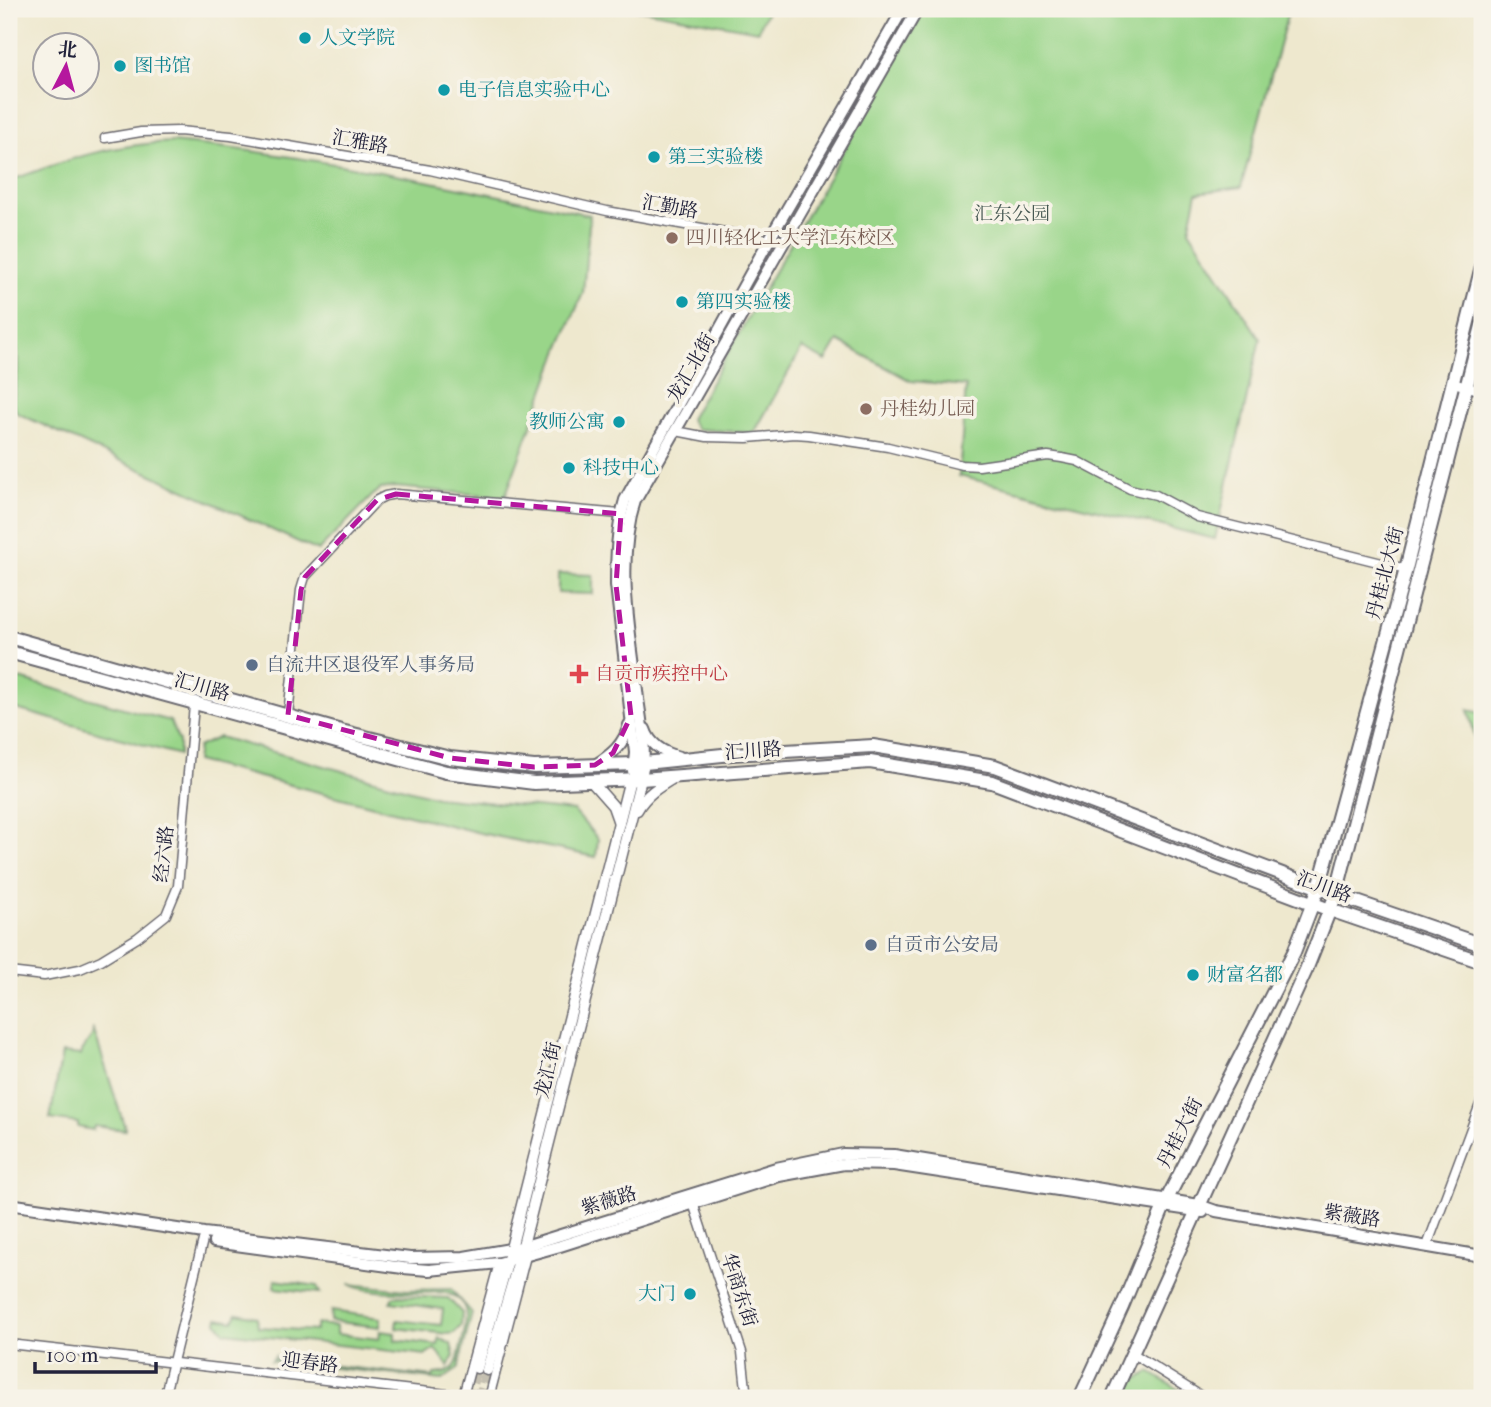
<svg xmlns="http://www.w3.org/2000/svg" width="1491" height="1407" font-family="'IM FELL French Canon','Noto Serif SC',serif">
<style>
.green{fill:#99d589;stroke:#5e7c62;stroke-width:2}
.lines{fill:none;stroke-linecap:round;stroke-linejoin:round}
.tertiary-tunnel{stroke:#c5c0b1;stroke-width:10;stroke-dasharray:10 5;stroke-linecap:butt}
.minor-casing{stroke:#69676e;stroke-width:11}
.tertiary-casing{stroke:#69676e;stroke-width:13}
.secondary-casing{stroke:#69676e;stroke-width:14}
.primary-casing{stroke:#69676e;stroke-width:16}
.minor{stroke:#fff;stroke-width:8}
.tertiary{stroke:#fff;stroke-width:10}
.secondary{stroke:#fff;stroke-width:10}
.primary{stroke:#fff;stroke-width:12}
.marked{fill:none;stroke:#b5179e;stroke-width:5;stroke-dasharray:14 9;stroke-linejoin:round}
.culture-dot{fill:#0f9aa8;stroke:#f7f3e8;stroke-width:2.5}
.education-dot{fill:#8d6e63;stroke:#f7f3e8;stroke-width:2.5}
.service-dot{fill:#5c6f8a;stroke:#f7f3e8;stroke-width:2.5}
.health-dot{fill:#e0444e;stroke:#f7f3e8;stroke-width:2.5}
.labels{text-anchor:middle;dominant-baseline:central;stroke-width:7;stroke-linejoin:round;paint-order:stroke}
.culture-label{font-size:19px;fill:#0d838f;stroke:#f7f3e8;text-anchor:start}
.street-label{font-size:19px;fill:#22223b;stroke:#f7f3e8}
.park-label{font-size:19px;fill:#465852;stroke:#f7f3e8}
.education-label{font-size:19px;fill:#785e54;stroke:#f7f3e8;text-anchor:start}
.service-label{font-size:19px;fill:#4e5e75;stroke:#f7f3e8;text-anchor:start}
.health-label{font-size:19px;fill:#be3a42;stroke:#f7f3e8;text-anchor:start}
</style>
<rect width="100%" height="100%" fill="#f7f3e8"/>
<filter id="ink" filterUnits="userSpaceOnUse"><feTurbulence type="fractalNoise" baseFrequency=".0143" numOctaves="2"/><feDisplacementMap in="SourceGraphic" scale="14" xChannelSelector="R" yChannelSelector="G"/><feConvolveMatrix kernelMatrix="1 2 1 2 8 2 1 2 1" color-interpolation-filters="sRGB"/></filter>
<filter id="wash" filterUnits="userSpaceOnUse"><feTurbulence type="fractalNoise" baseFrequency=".00686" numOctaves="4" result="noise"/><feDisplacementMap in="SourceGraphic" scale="28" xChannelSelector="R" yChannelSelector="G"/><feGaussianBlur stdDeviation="1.57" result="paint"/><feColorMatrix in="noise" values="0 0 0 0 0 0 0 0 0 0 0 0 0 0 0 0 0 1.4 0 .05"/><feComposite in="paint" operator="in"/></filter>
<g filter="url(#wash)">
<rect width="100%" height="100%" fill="#eee8ce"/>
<g class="green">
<path d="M636 9H768L758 31Z"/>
<path d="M923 9H1111L1131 11 1132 9H1289L1241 187 1197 193 1189 230 1260 339 1215 539 959 476 966 386 911 381 838 341 826 361 802 348 754 433 696 429 690 419 907 40Z"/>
<path d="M172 142C313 155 452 186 590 215L583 293 560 347 505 497 395 487 381 489 373 495 318 551 17 413 13 402 18 370V354L9 319V181C68 159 108 145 172 142Z"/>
<path d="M558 574 593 575V594L558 593Z"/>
<path d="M9 676 170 721 179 742V755L9 707Z"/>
<path d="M1468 710 1482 713V763Z"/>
<path d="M219 737 437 797 574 811 598 839 596 857 480 833 196 761 198 747Z"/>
<path d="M93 1028 125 1128V1130L94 1126 93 1130 78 1127V1123L50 1119 62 1053 81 1055C83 1044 94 1041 93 1028Z"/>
<path d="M275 1280 317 1286 320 1293 274 1288Z"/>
<path d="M349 1284 406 1290 451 1289 472 1313 458 1369 442 1380 271 1361 275 1356V1359L433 1377 434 1374C441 1374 449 1373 454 1367 459 1361 459 1352 461 1346 467 1323 474 1298 442 1292 422 1293 364 1294 349 1284Z"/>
<path d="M395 1296 448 1298 462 1313 461 1326 454 1333 448 1334 396 1328 397 1320 441 1325 443 1309 391 1302 392 1298Z"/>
<path d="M331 1311 381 1318 380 1327 330 1321Z"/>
<path d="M237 1313 257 1317 258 1327 315 1331 317 1324 336 1326V1334L379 1339 380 1331 395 1333V1340L438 1345 439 1338 451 1344 454 1356 448 1366 435 1349 426 1355 225 1332 217 1322 218 1318 233 1321Z"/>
<path d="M1150 1372 1192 1398H1125L1133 1381Z"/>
</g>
</g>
<g filter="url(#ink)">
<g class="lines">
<g class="tertiary-tunnel">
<path d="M470 1398 477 1368"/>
<path d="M480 1398 487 1370"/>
</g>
<g class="minor-casing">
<g id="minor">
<path d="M105 138 141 132 179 131 231 136 430 170 607 211 769 240"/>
<path d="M1453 383 1482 391"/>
<path d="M676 431 707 437 747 438 794 434 809 435 888 447 962 465 979 466 1048 456 1062 458 1077 461 1130 489 1156 495 1197 517 1406 569"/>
<path d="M288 715 301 590 305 577 377 500 385 496 396 494 621 514"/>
<path d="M9 972 44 976 80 969 101 960 137 938 166 915 178 886 194 705"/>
<path d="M692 1200 742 1352 747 1398"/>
<path d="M1427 1246 1482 1099"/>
<path d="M9 1344 482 1398"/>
<path d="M1132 1353 1204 1398"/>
<path d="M463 1396 499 1263"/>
<path d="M164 1398 203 1240"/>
<path d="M489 1398 526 1256"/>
</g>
</g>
<g class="tertiary-casing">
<g id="tertiary">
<path d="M591 781 613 806 619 823"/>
<path d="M637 810C646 794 660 786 675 777"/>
<path d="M477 1368 508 1260 630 779"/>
<path d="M487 1370 520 1257 641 779"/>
</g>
</g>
<g class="secondary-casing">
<g id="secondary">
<path d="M645 729C650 745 664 753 680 757"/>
<path d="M595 765C611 755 624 745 629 725"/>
<path d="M633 771 635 752 616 585C616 556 617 527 625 500L769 240 903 9"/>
<path d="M641 779C647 752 642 726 638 699 631 634 615 565 635 501L918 9"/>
<path d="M9 1204 204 1233 410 1258 464 1257 522 1247 776 1168 843 1154 894 1155 1199 1205 1216 1211 1482 1256"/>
<path d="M214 1242 403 1268 429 1270 499 1263 560 1246 779 1176 844 1164 894 1165 1203 1212"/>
</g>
</g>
<g class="primary-casing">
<g id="primary">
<path d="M9 637 341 731 450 758 534 767 635 764 732 754 873 746 995 766 1354 901 1482 945"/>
<path d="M9 652 446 772 534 783 641 779 870 762 992 782 1330 910 1482 962"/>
<path d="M1080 1398 1122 1307 1167 1199 1294 952 1319 887 1406 569 1482 266"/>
<path d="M1112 1398 1306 970 1336 894 1482 326"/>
</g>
</g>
<use href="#minor" class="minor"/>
<use href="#tertiary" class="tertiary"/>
<use href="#secondary" class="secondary"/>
<use href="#primary" class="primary"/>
</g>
</g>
<path class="marked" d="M396 494 621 514 616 585 631 716 613 753 595 765 534 767 450 758 288 715 301 590 305 577 377 500Z"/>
<g class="culture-dot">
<circle cx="305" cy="38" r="7"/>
<circle cx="120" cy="66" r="7"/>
<circle cx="444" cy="90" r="7"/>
<circle cx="654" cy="157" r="7"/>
<circle cx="682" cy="302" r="7"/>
<circle cx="619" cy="422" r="7"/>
<circle cx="569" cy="468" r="7"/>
<circle cx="1193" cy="975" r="7"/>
<circle cx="690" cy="1294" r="7"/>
</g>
<g class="education-dot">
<circle cx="672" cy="238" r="7"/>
<circle cx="866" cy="409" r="7"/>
</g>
<g class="service-dot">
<circle cx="252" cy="665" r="7"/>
<circle cx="871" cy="945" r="7"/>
</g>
<path class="health-dot" d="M575.5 663.5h7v7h7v7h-7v7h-7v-7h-7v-7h7z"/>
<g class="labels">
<g class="culture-label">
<text x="319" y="38">人文学院</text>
<text x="134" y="66">图书馆</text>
<text x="458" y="90">电子信息实验中心</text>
<text x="668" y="157">第三实验楼</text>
<text x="696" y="302">第四实验楼</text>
<text x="605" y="422" text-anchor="end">教师公寓</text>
<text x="583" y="468">科技中心</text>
<text x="1207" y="975">财富名都</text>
<text x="676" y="1294" text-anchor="end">大门</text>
</g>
<g class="street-label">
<text transform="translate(360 142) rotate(10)">汇雅路</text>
<text transform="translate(670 207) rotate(10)">汇勤路</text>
<text transform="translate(691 368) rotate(-60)">龙汇北街</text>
<text transform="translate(1385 573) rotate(-75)">丹桂北大街</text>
<text transform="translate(202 687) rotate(16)">汇川路</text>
<text transform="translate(753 751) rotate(-4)">汇川路</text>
<text transform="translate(164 854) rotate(-84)">经六路</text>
<text transform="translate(1324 887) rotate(20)">汇川路</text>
<text transform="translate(548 1070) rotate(-76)">龙汇街</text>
<text transform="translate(1180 1133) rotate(-63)">丹桂大街</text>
<text transform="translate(609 1201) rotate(-17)">紫薇路</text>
<text transform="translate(1352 1216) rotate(9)">紫薇路</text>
<text transform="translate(739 1290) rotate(72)">华商东街</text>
<text transform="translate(310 1363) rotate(7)">迎春路</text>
</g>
<g class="park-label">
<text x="1012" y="214">汇东公园</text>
</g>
<g class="education-label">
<text x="686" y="238">四川轻化工大学汇东校区</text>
<text x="880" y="409">丹桂幼儿园</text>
</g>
<g class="service-label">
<text x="266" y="665">自流井区退役军人事务局</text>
<text x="885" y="945">自贡市公安局</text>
</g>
<g class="health-label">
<text x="595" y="674">自贡市疾控中心</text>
</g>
</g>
<rect width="1491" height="1407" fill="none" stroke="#f7f3e8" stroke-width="35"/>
<g transform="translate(66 66) rotate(6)"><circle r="33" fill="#f7f3e8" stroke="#a29fa3" stroke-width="2"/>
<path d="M0-5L12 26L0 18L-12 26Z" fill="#b5179e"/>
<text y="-10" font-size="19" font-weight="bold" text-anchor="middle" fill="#22223b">北</text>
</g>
<path d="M35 1362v10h121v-10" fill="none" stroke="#22223b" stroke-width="3.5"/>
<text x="46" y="1362" font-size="21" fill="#22223b" stroke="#f7f3e8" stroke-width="5" paint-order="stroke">100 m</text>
</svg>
